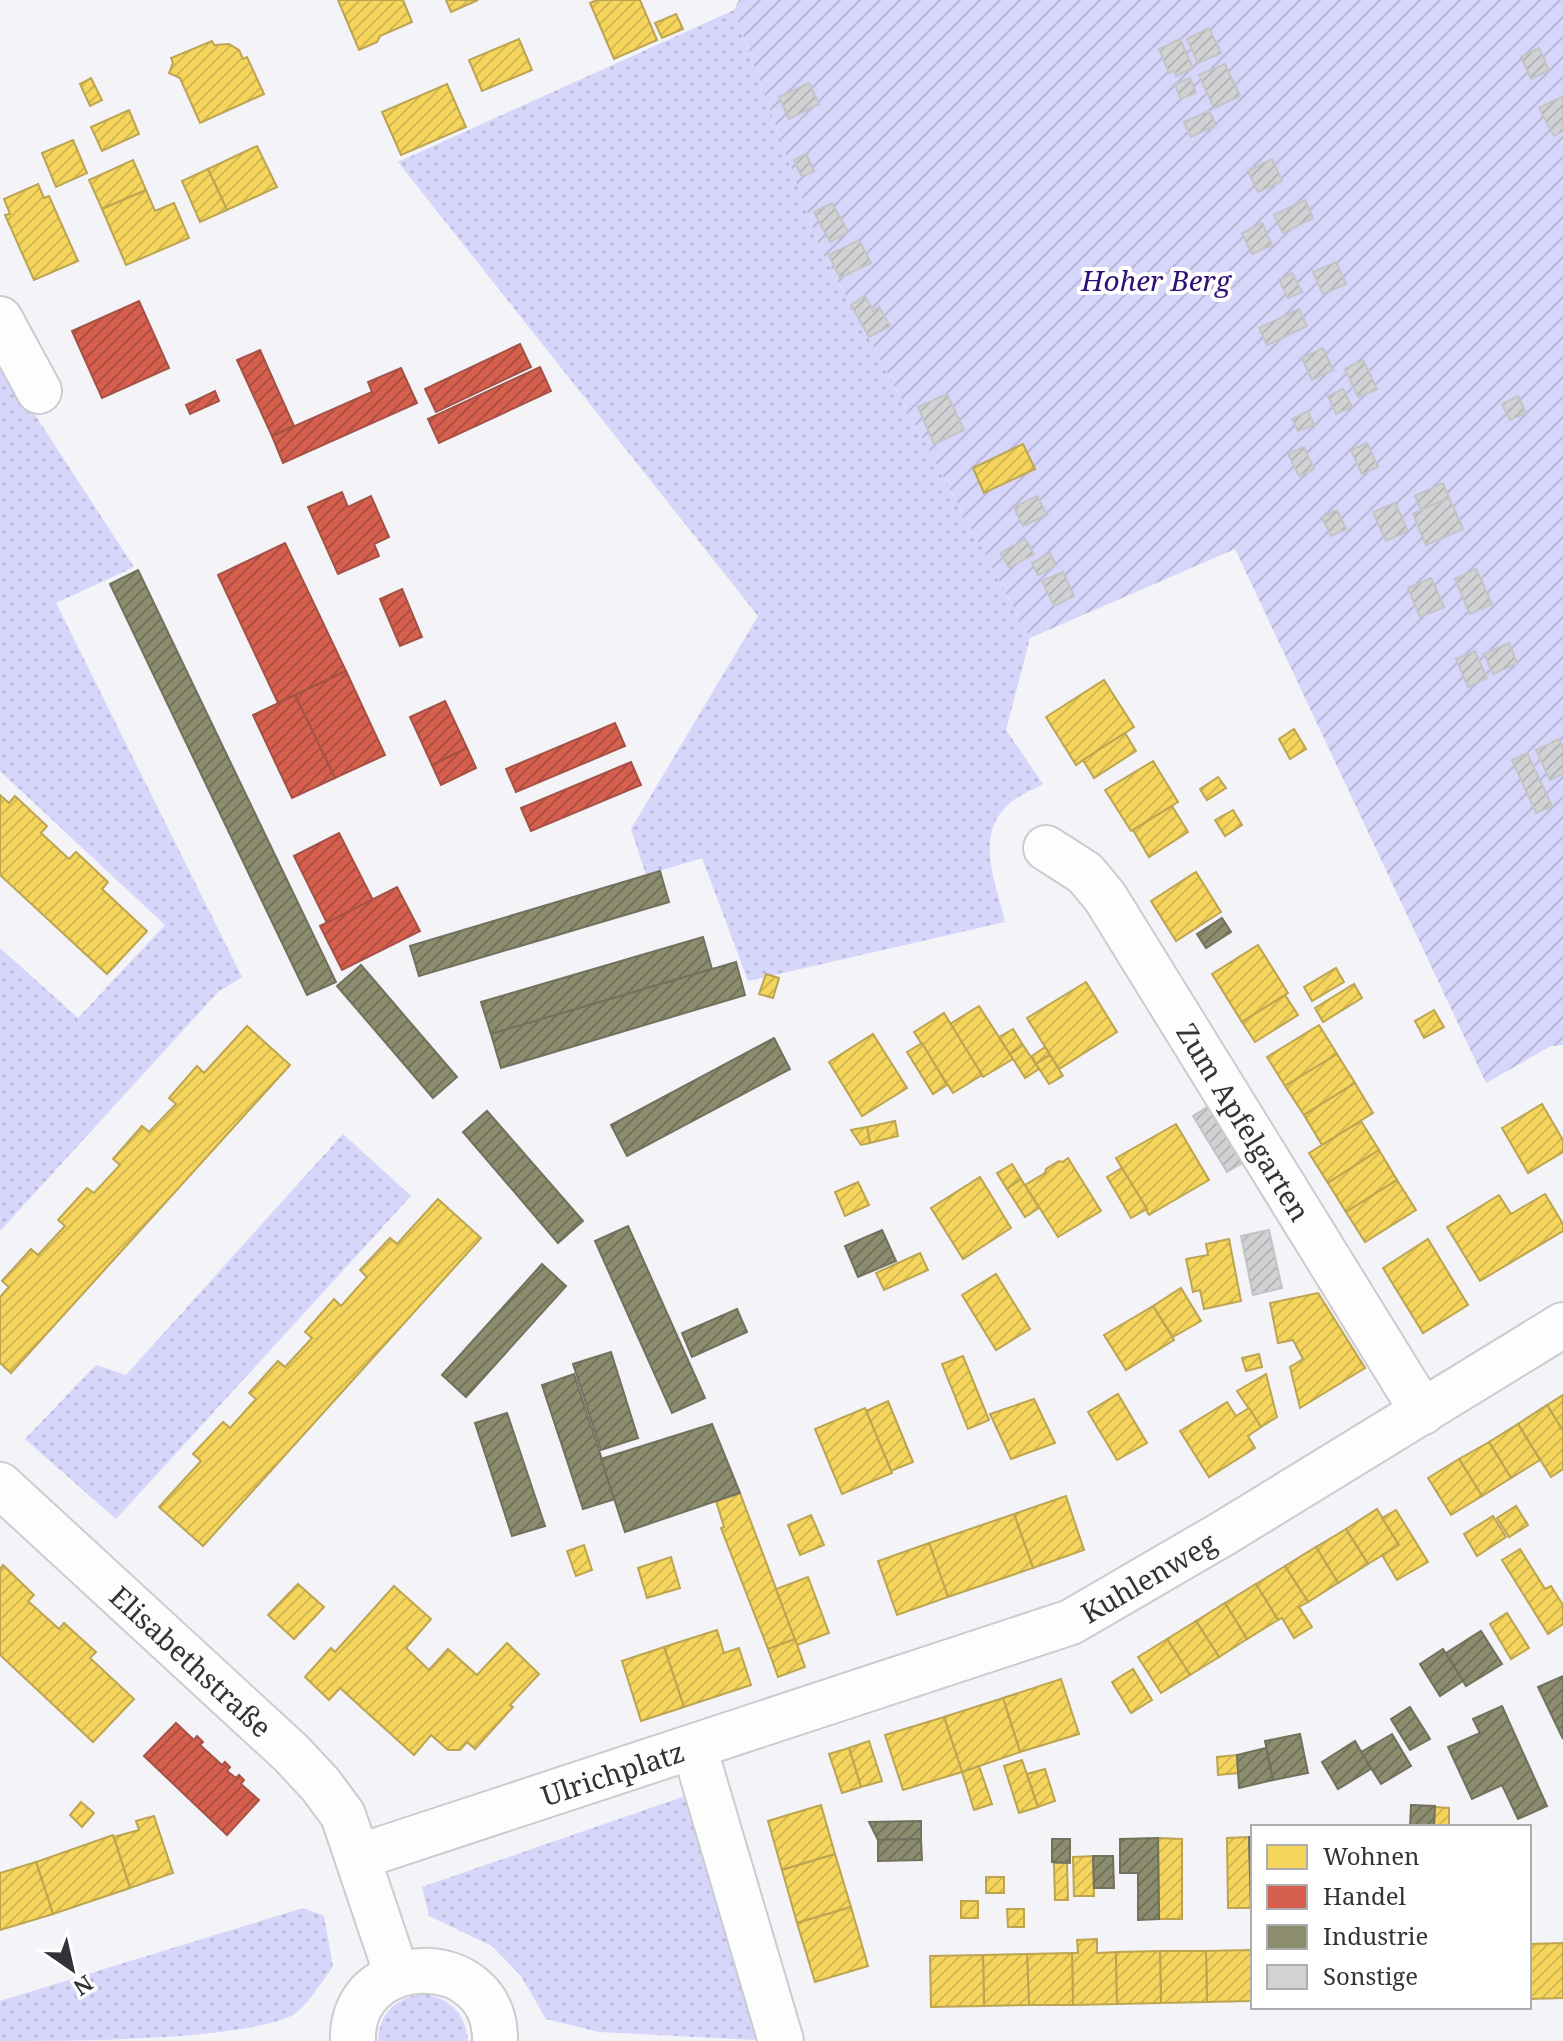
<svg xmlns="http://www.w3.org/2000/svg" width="1563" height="2041" font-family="'Noto Serif',serif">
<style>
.grass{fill:url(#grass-dots)}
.garden{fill:url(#garden-furrows)}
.homes{fill:url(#homes-hatch);stroke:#bca451;stroke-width:2}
.shops{fill:url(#shops-hatch);stroke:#a55246;stroke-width:2}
.industry{fill:url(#industry-hatch);stroke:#71715e;stroke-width:2}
.building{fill:url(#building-hatch);stroke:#c4c3c5;stroke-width:2}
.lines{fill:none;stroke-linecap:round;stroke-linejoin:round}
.minor-casing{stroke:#ccccd0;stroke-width:48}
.minor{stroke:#fdfdfe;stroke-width:44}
.labels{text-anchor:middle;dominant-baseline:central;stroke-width:8;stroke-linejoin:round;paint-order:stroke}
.park-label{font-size:28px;font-style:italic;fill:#2d0f77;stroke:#fff}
.street-label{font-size:28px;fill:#333337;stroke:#fff}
</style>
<defs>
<pattern id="grass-dots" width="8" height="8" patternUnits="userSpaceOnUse" patternTransform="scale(2)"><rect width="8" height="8" fill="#d6d5fa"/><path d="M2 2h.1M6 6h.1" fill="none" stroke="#b8b7d7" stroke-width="1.8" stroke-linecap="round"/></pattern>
<pattern id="garden-furrows" width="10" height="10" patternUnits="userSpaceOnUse" patternTransform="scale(2)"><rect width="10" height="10" fill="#d6d5fa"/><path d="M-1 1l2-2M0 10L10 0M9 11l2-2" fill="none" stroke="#b8b7d7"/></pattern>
<pattern id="homes-hatch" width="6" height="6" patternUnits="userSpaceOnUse" patternTransform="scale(2)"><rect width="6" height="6" fill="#f6d55c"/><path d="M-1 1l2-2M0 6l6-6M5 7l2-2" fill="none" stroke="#d3b751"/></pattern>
<pattern id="shops-hatch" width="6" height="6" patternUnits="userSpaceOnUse" patternTransform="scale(2)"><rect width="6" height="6" fill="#d6604d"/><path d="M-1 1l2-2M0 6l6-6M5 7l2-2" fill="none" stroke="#ae5041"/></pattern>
<pattern id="industry-hatch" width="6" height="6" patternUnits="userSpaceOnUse" patternTransform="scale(2)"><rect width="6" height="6" fill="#8c8c6e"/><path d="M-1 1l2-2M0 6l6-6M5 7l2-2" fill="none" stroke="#73735b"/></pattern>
<pattern id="building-hatch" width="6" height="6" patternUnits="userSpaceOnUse" patternTransform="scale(2)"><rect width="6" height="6" fill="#d2d1d3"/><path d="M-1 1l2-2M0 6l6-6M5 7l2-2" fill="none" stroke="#b5b4b6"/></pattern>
</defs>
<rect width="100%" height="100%" fill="#f3f3f8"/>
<g class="grass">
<path d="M734 10 820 248 1030 638 1006 730 1043 784C1032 790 1019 795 1010 803 973 834 996 883 1005 922L748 981 702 858 646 875 631 829 758 616 398 162Z"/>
<path d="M0 361 134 567 56 603 242 977 218 992 0 1231V948L78 1018 165 925 0 771Z"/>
<path d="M343 1134 411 1196 116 1519 25 1439 96 1365 126 1375Z"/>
<path d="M691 1794 758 2027 755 2040 599 2032 546 2019 521 1976 492 1946 429 1916 422 1887Z"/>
<path d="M303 1908 324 1916 333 1967C322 1981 307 2006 293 2015 240 2041 68 2041 0 2041V2001Z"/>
<path d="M423 1994C450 1998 465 2013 468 2041H378C379 2013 396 1998 423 1994Z"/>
</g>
<path class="garden" d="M739 0H1563V1045L1551 1046 1486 1083 1235 549 1030 638 820 248 734 10Z"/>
<g class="homes">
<path d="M338 0H403L412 22 380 36 377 42 359 50Z"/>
<path d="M446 0H478L451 12Z"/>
<path d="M597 0H640L657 40 614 59 590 3Z"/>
<path d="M676 14 683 29 662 38 655 23Z"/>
<path d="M519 39 532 70 482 91 469 60Z"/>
<path d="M212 41 214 45 229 44 239 50 243 59 247 57 264 94 200 123 180 78 169 73 173 63 171 58Z"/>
<path d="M91 78 102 100 90 106 80 84Z"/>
<path d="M447 84 466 127 401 155 382 112Z"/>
<path d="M129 110 139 134 102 151 91 127Z"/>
<path d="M73 140 87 173 56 187 42 153Z"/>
<path d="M257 146 277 187 227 210 208 169Z"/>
<path d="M133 160 146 190 102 209 89 180Z"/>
<path d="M208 169 227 210 200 222 182 181Z"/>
<path d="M38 184 44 198 49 196 78 261 34 280 5 215 10 214 4 199Z"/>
<path d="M146 190 155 211 174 203 189 238 126 265 102 209Z"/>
<path d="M1023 444 1035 469 984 493 973 468Z"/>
<path d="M1104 680 1134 727 1076 765 1046 717Z"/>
<path d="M1294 729 1306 749 1290 759 1279 739Z"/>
<path d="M1125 733 1136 751 1094 778 1083 760Z"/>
<path d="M1153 761 1178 802 1131 831 1105 790Z"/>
<path d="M1218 777 1226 788 1207 800 1200 789Z"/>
<path d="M0 795 9 803 15 796 47 826 41 833 69 859 76 852 108 882 102 889 147 931 107 974 0 875Z"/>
<path d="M1172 806 1188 832 1149 857 1133 830Z"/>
<path d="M1233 810 1242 825 1225 836 1215 820Z"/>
<path d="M1196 872 1221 912 1176 941 1151 901Z"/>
<path d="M1258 945 1288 993 1242 1022 1212 974Z"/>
<path d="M1336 968 1344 982 1312 1001 1304 987Z"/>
<path d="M766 974 779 978 773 998 759 994Z"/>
<path d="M1086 982 1117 1032 1059 1069 1027 1018Z"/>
<path d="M1354 984 1362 998 1323 1022 1315 1008Z"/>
<path d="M1285 995 1298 1015 1255 1042 1242 1022Z"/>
<path d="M979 1006 1013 1059 983 1077 950 1024Z"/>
<path d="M1434 1010 1444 1027 1424 1038 1415 1021Z"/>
<path d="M944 1013 982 1075 953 1093 914 1032Z"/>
<path d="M1319 1025 1337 1054 1285 1086 1267 1057Z"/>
<path d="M247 1026 290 1065 11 1373 0 1363V1297L9 1287 2 1281 31 1249 38 1255 65 1226 58 1220 87 1188 94 1193 120 1165 113 1159 142 1126 149 1132 176 1104 169 1098 197 1066 204 1073Z"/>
<path d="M1013 1029 1023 1045 1010 1054 999 1037Z"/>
<path d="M873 1034 907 1088 862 1116 829 1062Z"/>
<path d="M922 1043 947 1085 933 1094 907 1052Z"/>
<path d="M1023 1045 1039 1069 1025 1078 1010 1054Z"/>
<path d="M1045 1047 1050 1055 1036 1064 1032 1056Z"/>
<path d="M1337 1054 1355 1083 1304 1115 1285 1086Z"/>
<path d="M1050 1055 1063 1076 1049 1084 1036 1064Z"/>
<path d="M1355 1083 1373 1113 1322 1145 1304 1115Z"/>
<path d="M1542 1104 1563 1140V1152L1528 1173 1502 1128Z"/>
<path d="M895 1121 898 1136 870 1143 867 1127Z"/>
<path d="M1361 1121 1379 1150 1328 1183 1309 1153Z"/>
<path d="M1176 1124 1209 1180 1149 1215 1116 1158Z"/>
<path d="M867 1127 870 1143 861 1145 851 1130Z"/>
<path d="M1379 1150 1397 1180 1346 1212 1328 1183Z"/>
<path d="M1068 1158 1101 1211 1058 1237 1025 1185 1045 1173 1046 1169 1059 1161 1063 1162Z"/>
<path d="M1012 1164 1021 1179 1007 1189 997 1173Z"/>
<path d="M1122 1168 1147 1209 1131 1218 1107 1177Z"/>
<path d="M980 1177 1011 1228 963 1259 931 1208Z"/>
<path d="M1021 1179 1039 1208 1025 1217 1007 1189Z"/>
<path d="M1397 1180 1416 1210 1365 1242 1346 1212Z"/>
<path d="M858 1182 869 1205 845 1216 835 1192Z"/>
<path d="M1545 1194 1563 1224V1231L1480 1281 1447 1227 1499 1195 1511 1214Z"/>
<path d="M438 1199 481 1238 203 1546 159 1507 201 1461 193 1454 223 1422 230 1428 256 1399 249 1393 278 1361 285 1367 312 1338 305 1332 334 1299 341 1306 367 1277 360 1270 390 1238 397 1244Z"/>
<path d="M1229 1239 1241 1301 1204 1309 1200 1290 1193 1292 1186 1259 1208 1255 1206 1244Z"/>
<path d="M1428 1239 1468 1305 1423 1333 1383 1268Z"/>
<path d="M920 1253 928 1270 884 1290 876 1273Z"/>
<path d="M996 1274 1030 1329 996 1350 962 1295Z"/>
<path d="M1181 1288 1201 1321 1173 1337 1153 1306Z"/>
<path d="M1318 1293 1365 1368 1300 1408 1290 1367 1303 1359 1293 1340 1278 1343 1270 1303Z"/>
<path d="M1153 1306 1174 1340 1126 1370 1104 1335Z"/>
<path d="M1259 1354 1262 1367 1246 1371 1242 1358Z"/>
<path d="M963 1356 989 1420 968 1429 942 1364Z"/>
<path d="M1266 1374 1277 1417 1261 1427 1237 1391Z"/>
<path d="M1118 1394 1147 1443 1117 1460 1088 1412Z"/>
<path d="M1563 1395V1431L1547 1405Z"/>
<path d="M1034 1399 1055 1443 1011 1459 990 1414Z"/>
<path d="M888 1401 913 1462 891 1471 866 1411Z"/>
<path d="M1227 1402 1236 1416 1249 1408 1261 1427 1248 1436 1255 1448 1209 1477 1180 1431Z"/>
<path d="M1547 1405 1563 1431V1469L1551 1477 1518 1424Z"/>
<path d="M865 1408 892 1473 842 1494 815 1429Z"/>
<path d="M1518 1424 1540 1460 1511 1478 1489 1442Z"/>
<path d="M1489 1442 1511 1478 1482 1496 1459 1459Z"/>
<path d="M1459 1459 1482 1496 1451 1515 1428 1478Z"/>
<path d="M740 1493 795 1639 768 1649 721 1528 724 1527 716 1501Z"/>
<path d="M1066 1496 1084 1550 1033 1568 1014 1514Z"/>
<path d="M1516 1506 1528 1525 1509 1537 1497 1518Z"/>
<path d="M1377 1509 1399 1545 1368 1564 1346 1529Z"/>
<path d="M1396 1510 1428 1562 1397 1580 1382 1555 1399 1545 1382 1518Z"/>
<path d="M1014 1514 1033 1568 948 1597 929 1543Z"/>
<path d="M811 1515 824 1545 800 1555 788 1525Z"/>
<path d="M1493 1516 1506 1537 1477 1556 1464 1534Z"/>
<path d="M1346 1529 1368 1564 1338 1583 1316 1547Z"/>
<path d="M929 1543 948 1597 897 1615 878 1561Z"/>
<path d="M584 1545 592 1570 576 1576 567 1551Z"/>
<path d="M1316 1547 1338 1583 1308 1602 1285 1566Z"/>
<path d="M1520 1549 1545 1589 1551 1586 1563 1605V1624L1548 1634 1502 1560Z"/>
<path d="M671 1557 680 1588 647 1598 638 1568Z"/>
<path d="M3 1565 34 1595 28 1601 59 1629 64 1623 96 1652 90 1658 134 1699 93 1742 0 1655V1569Z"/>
<path d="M1285 1566 1308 1602 1299 1607 1312 1627 1294 1638 1282 1618 1278 1620 1256 1584Z"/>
<path d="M808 1577 829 1633 797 1645 776 1589Z"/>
<path d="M298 1584 324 1607 294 1639 268 1615Z"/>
<path d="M1256 1584 1278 1620 1247 1639 1225 1603Z"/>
<path d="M394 1586 431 1619 406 1648 429 1670 448 1649 477 1675 507 1643 539 1674 510 1705 513 1707 475 1749 467 1742 460 1750H448L431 1735 414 1755 340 1688 329 1700 305 1677 331 1648 335 1652Z"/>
<path d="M1225 1603 1247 1639 1219 1657 1196 1621Z"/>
<path d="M1507 1613 1529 1648 1511 1659 1490 1624Z"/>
<path d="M1196 1621 1219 1657 1190 1675 1167 1639Z"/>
<path d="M717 1630 724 1653 739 1648 751 1685 684 1707 664 1647Z"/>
<path d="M795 1639 805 1667 778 1677 768 1649Z"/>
<path d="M1167 1639 1190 1675 1161 1693 1138 1657Z"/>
<path d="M664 1647 684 1707 641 1721 622 1661Z"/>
<path d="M1133 1669 1152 1700 1131 1713 1112 1682Z"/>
<path d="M1061 1679 1079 1734 1020 1752 1003 1698Z"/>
<path d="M1003 1698 1020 1752 962 1772 944 1717Z"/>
<path d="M944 1717 962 1772 903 1790 885 1735Z"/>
<path d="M869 1741 882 1781 861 1787 849 1748Z"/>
<path d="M849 1748 861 1787 842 1793 829 1754Z"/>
<path d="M1237 1755 1238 1773 1218 1775 1217 1757Z"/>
<path d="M1022 1760 1038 1807 1019 1813 1004 1766Z"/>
<path d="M979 1766 992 1804 974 1810 962 1772Z"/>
<path d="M1045 1769 1055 1801 1038 1807 1027 1774Z"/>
<path d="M81 1802 94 1813 82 1827 70 1815Z"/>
<path d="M821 1805 835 1854 782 1870 768 1821Z"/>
<path d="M1434 1807 1449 1808V1827H1434Z"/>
<path d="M154 1816 173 1873 130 1888 114 1837 139 1830 136 1821Z"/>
<path d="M113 1835 130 1888 53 1914 36 1862Z"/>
<path d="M1249 1837 1251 1908H1228L1227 1838Z"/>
<path d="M1158 1838 1182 1839V1919H1159Z"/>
<path d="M835 1854 851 1907 797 1923 782 1870Z"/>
<path d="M1093 1856 1094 1896H1074L1073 1857Z"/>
<path d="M36 1862 53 1914 0 1930V1873Z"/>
<path d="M1054 1863H1067L1068 1900H1055Z"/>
<rect x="986" y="1877" width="18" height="16"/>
<rect x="961" y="1901" width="17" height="17"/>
<path d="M851 1907 868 1966 815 1982 797 1923Z"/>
<path d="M1007 1909H1024V1927H1008Z"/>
<path d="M1097 1939V1953L1116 1952 1117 2004 1073 2005 1072 1953H1078L1077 1940Z"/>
<path d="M1563 1943V1998L1529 1999V1944Z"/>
<path d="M1251 1950 1252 2001 1207 2002 1206 1951Z"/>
<path d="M1160 1951H1206L1207 2002 1161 2003Z"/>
<path d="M1160 1951 1161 2003 1117 2004 1116 1952Z"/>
<path d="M1072 1953 1073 2005H1029L1027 1954Z"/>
<path d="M1027 1954 1029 2005 984 2006 983 1955Z"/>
<path d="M983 1955 984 2006 931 2007 930 1956Z"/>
</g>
<g class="shops">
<path d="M139 301 169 368 102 398 72 331Z"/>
<path d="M520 344 531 367 436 412 425 389Z"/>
<path d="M260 350 294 426 272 436 237 360Z"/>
<path d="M540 367 551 391 439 443 428 419Z"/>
<path d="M401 368 417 403 283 463 272 436 372 392 368 382Z"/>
<path d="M215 391 219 401 190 414 186 405Z"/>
<path d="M342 492 348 507 371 496 389 537 374 544 379 556 338 574 308 507Z"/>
<path d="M285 543 346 671 278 703 218 575Z"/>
<path d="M402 589 422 637 400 646 380 599Z"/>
<path d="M346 671 385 755 335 778 295 695Z"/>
<path d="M295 695 335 778 292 798 253 715Z"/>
<path d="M445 701 467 748 432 765 410 717Z"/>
<path d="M615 723 625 746 516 792 506 769Z"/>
<path d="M467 748 476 768 441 785 432 765Z"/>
<path d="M631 762 641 785 531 831 521 808Z"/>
<path d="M339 833 373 900 327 923 294 856Z"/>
<path d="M397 887 420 931 342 970 320 926Z"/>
<path d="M176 1723 194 1740 197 1736 203 1742 200 1745 222 1765 225 1762 230 1767 227 1771 236 1778 239 1775 244 1780 241 1784 259 1800 227 1835 144 1756Z"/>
</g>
<g class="industry">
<path d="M138 570 336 982 307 995 110 584Z"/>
<path d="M660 871 669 902 419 976 410 946Z"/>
<path d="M1222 918 1231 932 1206 948 1197 934Z"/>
<path d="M703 937 712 969 491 1034 481 1002Z"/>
<path d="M736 962 745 995 501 1068 491 1034Z"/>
<path d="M361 965 457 1077 433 1098 337 986Z"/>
<path d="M774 1038 790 1069 627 1156 611 1125Z"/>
<path d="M487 1111 583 1221 558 1243 463 1132Z"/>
<path d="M628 1226 705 1398 672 1413 595 1241Z"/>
<path d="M882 1230 896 1261 858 1277 845 1246Z"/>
<path d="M542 1264 566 1286 466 1397 442 1375Z"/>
<path d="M737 1309 747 1332 692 1357 682 1333Z"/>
<path d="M611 1352 638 1438 601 1450 573 1364Z"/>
<path d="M574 1374 615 1499 583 1509 542 1385Z"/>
<path d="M507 1413 545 1526 512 1536 475 1423Z"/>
<path d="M712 1424 740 1493 625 1532 601 1459Z"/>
<path d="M1481 1631 1502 1664 1466 1686 1446 1653Z"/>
<path d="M1443 1649 1463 1681 1440 1696 1420 1664Z"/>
<path d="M1563 1676V1739L1538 1687Z"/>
<path d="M1502 1706 1547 1806 1518 1819 1502 1785 1472 1799 1448 1747 1480 1733 1473 1719Z"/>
<path d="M1410 1707 1430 1739 1410 1750 1391 1719Z"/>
<path d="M1300 1734 1308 1773 1273 1780 1265 1741Z"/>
<path d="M1392 1734 1411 1766 1381 1784 1361 1752Z"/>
<path d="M1355 1741 1371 1769 1338 1789 1322 1762Z"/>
<path d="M1266 1748 1273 1780 1239 1788 1237 1755Z"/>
<path d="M1411 1805 1435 1806 1434 1827H1410Z"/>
<path d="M921 1821V1839L878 1840 869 1822Z"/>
<path d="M1249 1837H1253V1908H1251Z"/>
<path d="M1158 1838 1159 1919 1138 1920V1873H1120V1839Z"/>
<path d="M921 1839 922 1860 878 1861V1840Z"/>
<path d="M1052 1839H1070V1863L1052 1862Z"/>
<path d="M1093 1856H1113L1114 1888H1094Z"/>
</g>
<g class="building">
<path d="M1209 28 1221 53 1198 63 1187 39Z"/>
<path d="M1180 39 1193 68 1176 76 1174 71 1169 73 1159 49Z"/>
<path d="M1539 48 1549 70 1531 79 1521 57Z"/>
<path d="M1225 64 1240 96 1214 108 1199 75Z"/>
<path d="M1190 78 1196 93 1181 99 1175 84Z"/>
<path d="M809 83 819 104 789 119 779 97Z"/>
<path d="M1563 96V131L1554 136 1539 108Z"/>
<path d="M1209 111 1216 125 1191 137 1184 122Z"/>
<path d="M806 154 814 171 802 177 794 160Z"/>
<path d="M1272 159 1282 181 1258 192 1248 171Z"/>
<path d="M1305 200 1313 218 1283 233 1274 215Z"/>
<path d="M832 203 848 232 830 242 814 212Z"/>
<path d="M1262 223 1272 245 1252 254 1242 233Z"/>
<path d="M859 240 871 263 840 278 829 255Z"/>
<path d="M1336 262 1346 284 1323 294 1313 272Z"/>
<path d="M1292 273 1302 292 1288 298 1279 280Z"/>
<path d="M865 296 873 311 879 307 890 326 869 337 851 305Z"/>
<path d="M1299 309 1307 326 1267 345 1259 328Z"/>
<path d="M1323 348 1333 370 1312 380 1302 358Z"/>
<path d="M1363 360 1377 389 1358 397 1345 369Z"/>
<path d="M1343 389 1352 407 1336 414 1328 396Z"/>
<path d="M947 394 964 430 934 444 918 407Z"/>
<path d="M1518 396 1526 413 1510 420 1502 404Z"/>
<path d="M1308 411 1314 425 1298 431 1292 419Z"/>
<path d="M1367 443 1378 467 1362 474 1351 450Z"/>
<path d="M1304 447 1314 469 1299 476 1288 454Z"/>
<path d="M1443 483 1449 498 1421 510 1415 496Z"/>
<path d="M1037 496 1047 515 1023 526 1014 507Z"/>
<path d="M1449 498 1463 529 1426 545 1413 514Z"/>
<path d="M1395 503 1408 531 1386 541 1373 512Z"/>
<path d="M1337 510 1346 529 1331 536 1322 517Z"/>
<path d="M1025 539 1034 554 1009 568 1001 553Z"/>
<path d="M1050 553 1056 565 1038 575 1032 563Z"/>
<path d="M1476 569 1492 604 1470 614 1455 579Z"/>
<path d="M1063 572 1074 596 1054 606 1042 581Z"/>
<path d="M1431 578 1444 607 1420 617 1408 588Z"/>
<path d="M1509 643 1517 663 1493 674 1484 654Z"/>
<path d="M1475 651 1487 678 1468 687 1456 659Z"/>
<path d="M1559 739 1563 748V774L1550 780 1536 750Z"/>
<path d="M1527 753 1552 806 1536 813 1512 760Z"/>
<path d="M1217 1101 1251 1158 1227 1172 1193 1116Z"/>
<path d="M1269 1230 1282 1288 1253 1295 1241 1236Z"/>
</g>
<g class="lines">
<g class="minor-casing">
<g id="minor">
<path d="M0 319 39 391"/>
<path id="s1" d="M1046 848 1085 873 1105 897 1423 1412"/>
<path id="s2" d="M0 1485 291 1753 320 1784 343 1815 397 1975"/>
<path d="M694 1747 781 2041"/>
<path id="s3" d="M358 1857 1071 1622 1224 1533 1563 1325"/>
<path d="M353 2041C349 1949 497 1946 495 2041"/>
</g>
</g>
<use href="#minor" class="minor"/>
</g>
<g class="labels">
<g class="park-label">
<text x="1156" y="280">Hoher Berg</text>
</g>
<g class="street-label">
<text stroke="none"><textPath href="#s1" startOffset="342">Zum Apfelgarten</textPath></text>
<text stroke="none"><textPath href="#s3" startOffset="840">Kuhlenweg</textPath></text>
<text stroke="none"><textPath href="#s2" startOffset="260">Elisabethstraße</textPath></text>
<text stroke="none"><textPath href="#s3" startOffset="268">Ulrichplatz</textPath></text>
</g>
</g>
<rect x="1251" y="1825" width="280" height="184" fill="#ffffff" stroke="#adadaf" stroke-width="2"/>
<rect x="1267" y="1845" width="40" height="24" fill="#f6d55c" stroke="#adadaf" stroke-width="2"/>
<text x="1323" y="1865" font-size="24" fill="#333337">Wohnen</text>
<rect x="1267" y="1885" width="40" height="24" fill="#d6604d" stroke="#adadaf" stroke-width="2"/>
<text x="1323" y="1905" font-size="24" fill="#333337">Handel</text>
<rect x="1267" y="1925" width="40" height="24" fill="#8c8c6e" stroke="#adadaf" stroke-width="2"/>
<text x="1323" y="1945" font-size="24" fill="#333337">Industrie</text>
<rect x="1267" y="1965" width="40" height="24" fill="#d2d1d3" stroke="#adadaf" stroke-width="2"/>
<text x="1323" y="1985" font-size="24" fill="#333337">Sonstige</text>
<g transform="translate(72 1969) rotate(146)" stroke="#ffffff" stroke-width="6" paint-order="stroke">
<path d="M0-6L14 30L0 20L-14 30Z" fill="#333337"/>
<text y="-12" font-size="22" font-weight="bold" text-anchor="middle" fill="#333337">N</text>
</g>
</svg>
